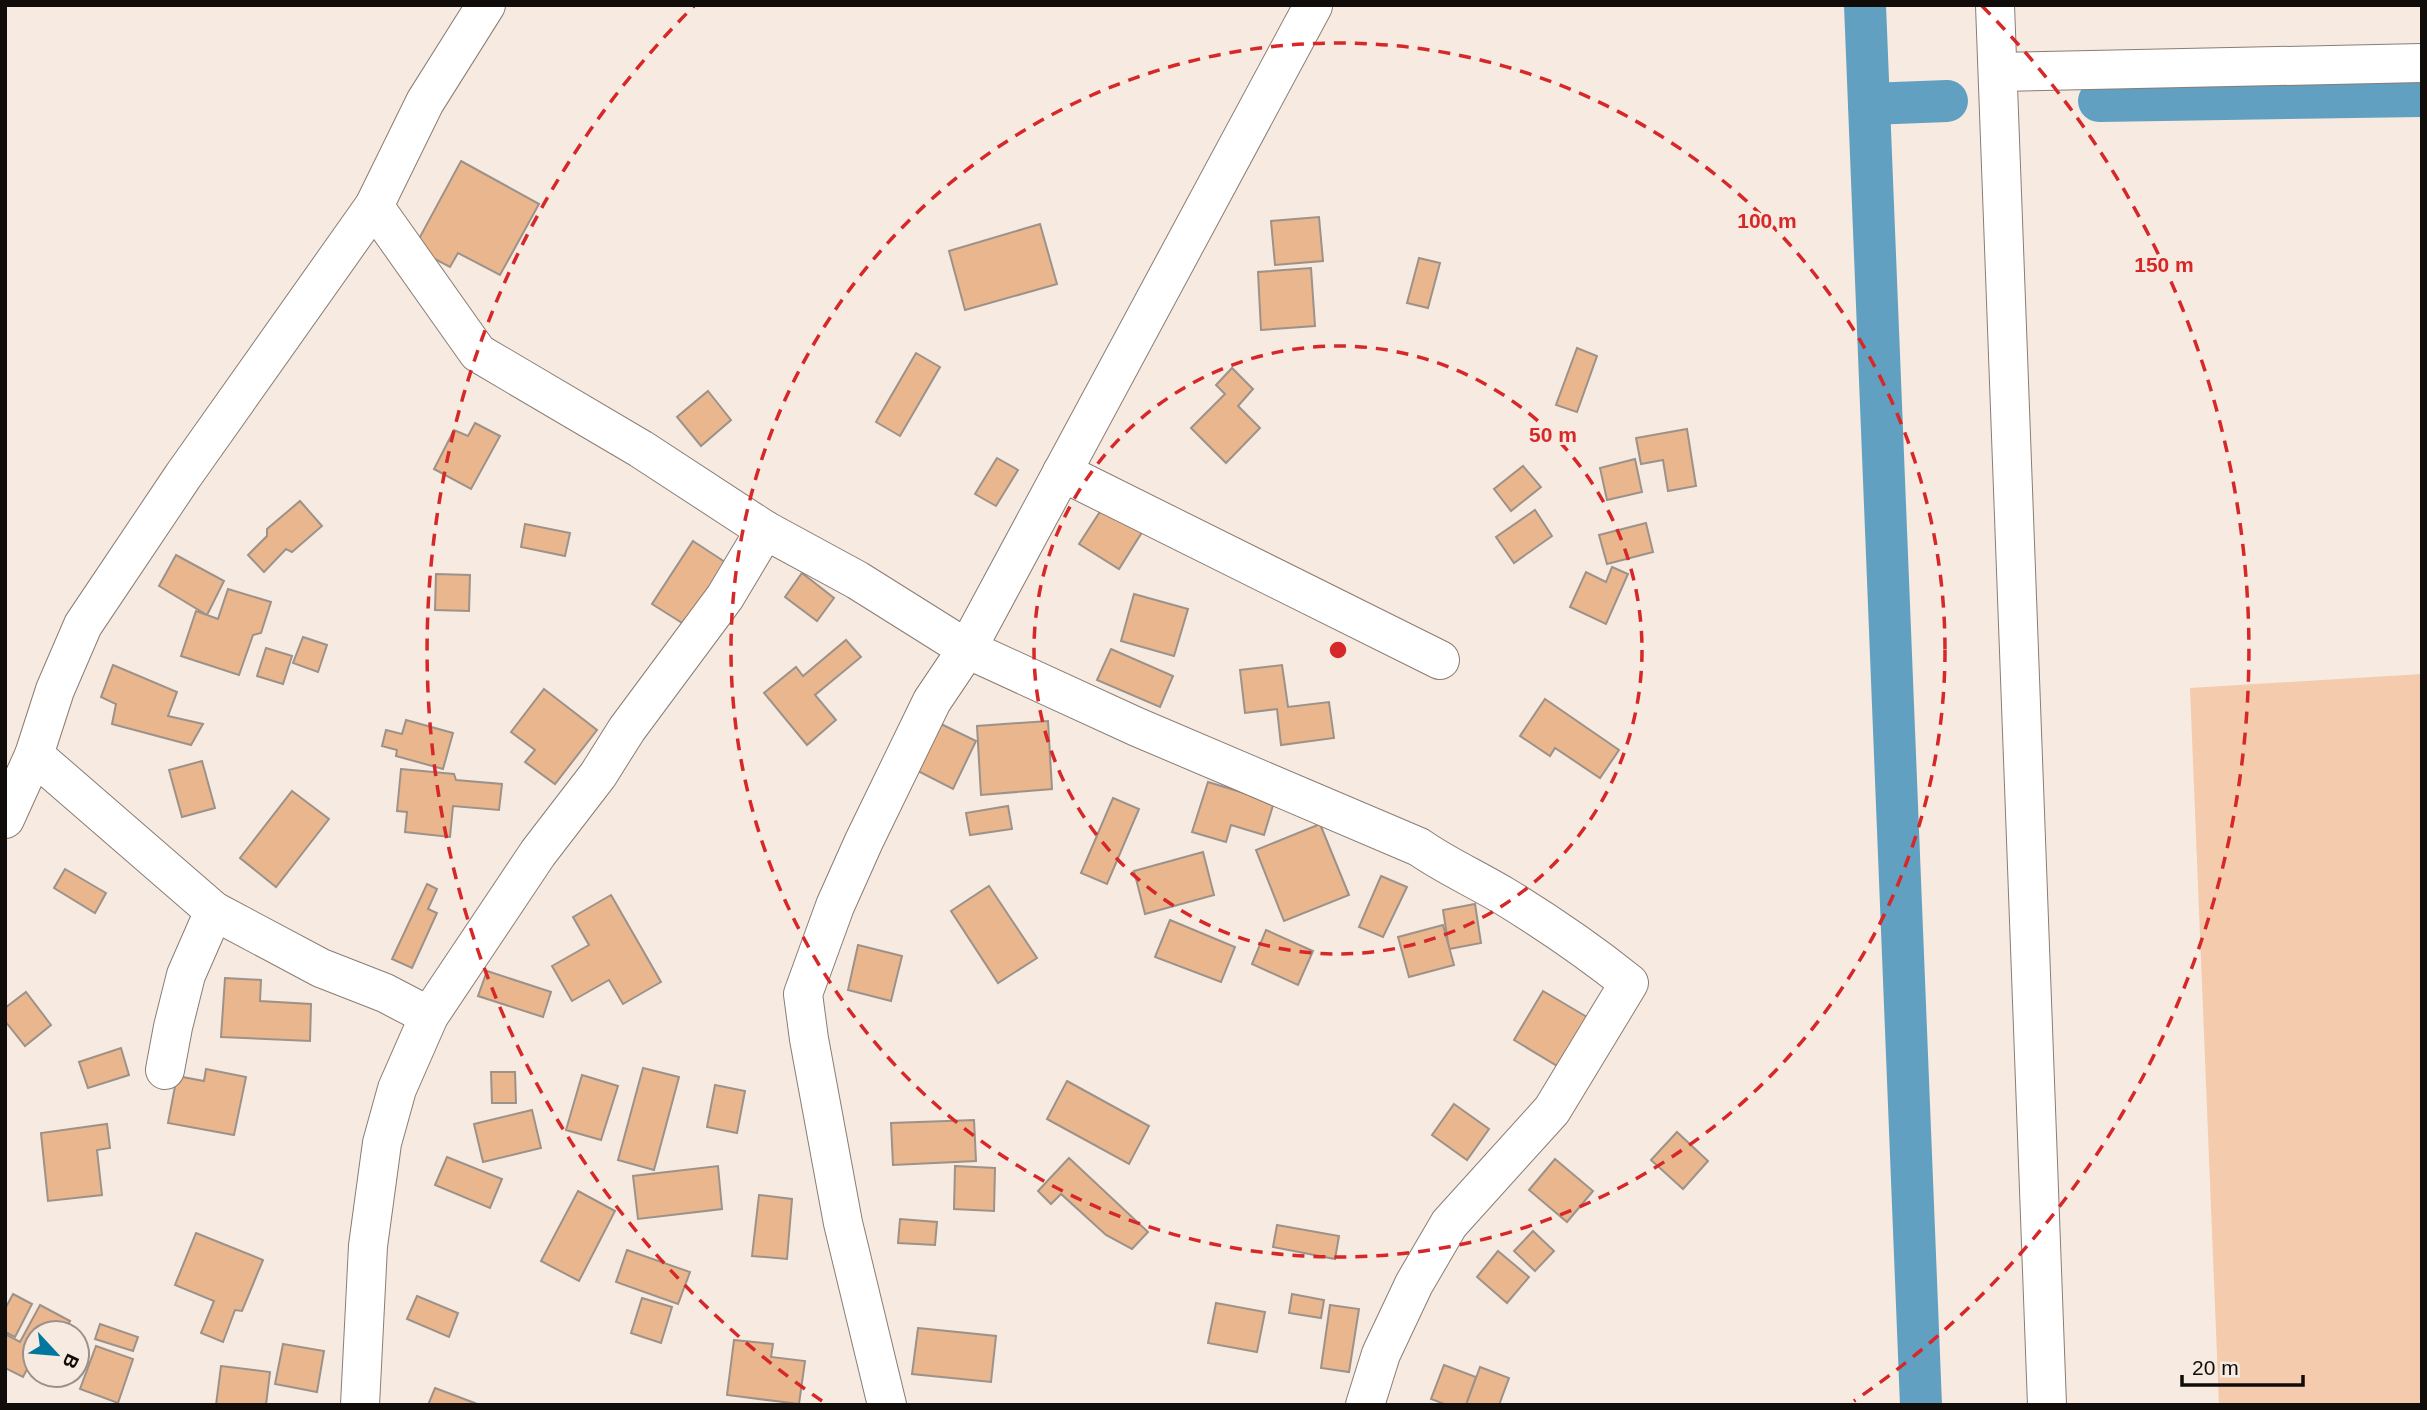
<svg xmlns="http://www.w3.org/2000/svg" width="2427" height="1410" font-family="Helvetica,sans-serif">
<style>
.green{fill:#f4cbac}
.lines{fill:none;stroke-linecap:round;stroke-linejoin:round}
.canal{stroke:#61a0c0;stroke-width:42}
.building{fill:#eab68e;stroke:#9d9289;stroke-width:2}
.minor-casing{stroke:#897d75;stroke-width:40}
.tertiary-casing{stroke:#897d75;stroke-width:40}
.minor{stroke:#fff;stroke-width:38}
.tertiary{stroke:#fff;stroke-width:38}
.ring{fill:none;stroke:#d62828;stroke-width:3.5;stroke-dasharray:12 9}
.centre{fill:#d62828;stroke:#f7eae0;stroke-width:3.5}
.ring-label{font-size:21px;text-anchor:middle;font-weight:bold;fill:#d62828;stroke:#f7eae0;stroke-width:6;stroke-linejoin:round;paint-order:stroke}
</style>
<rect width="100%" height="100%" fill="#f7eae0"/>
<path class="green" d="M2422 674V1405H2219L2190 688Z"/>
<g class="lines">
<g class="canal">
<path d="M1865 5 1921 1405"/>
<path d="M2099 101 2422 96"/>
<path d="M1869 104 1947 101"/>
</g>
</g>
<g class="building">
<path d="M461 161 539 204 500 275 458 253 450 267 414 248Z"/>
<path d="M1319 217 1323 261 1275 265 1271 221Z"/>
<path d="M1040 224 1057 284 965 310 949 251Z"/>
<path d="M1419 258 1440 263 1428 308 1407 303Z"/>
<path d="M1311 268 1315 326 1261 330 1258 272Z"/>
<path d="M1577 348 1597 356 1577 412 1556 405Z"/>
<path d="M916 353 940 367 900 436 876 422Z"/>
<path d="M1232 368 1253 389 1238 406 1260 428 1226 463 1191 428 1225 394 1216 385Z"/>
<path d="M708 391 731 420 701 446 677 417Z"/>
<path d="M475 423 500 436 471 489 434 469 454 430 468 436Z"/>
<path d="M1687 429 1696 486 1668 491 1663 460 1641 464 1636 438Z"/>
<path d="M997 458 1018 470 996 506 975 494Z"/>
<path d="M1635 459 1642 492 1607 500 1600 468Z"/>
<path d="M1523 466 1541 487 1511 511 1494 489Z"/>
<path d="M300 501 322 526 292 552 286 549 264 572 248 555 267 536V529Z"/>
<path d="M1105 504 1144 529 1119 569 1079 544Z"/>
<path d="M1535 510 1552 536 1514 563 1496 537Z"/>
<path d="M1646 523 1653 552 1607 564 1599 535Z"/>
<path d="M525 524 570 533 565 556 521 547Z"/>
<path d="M693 541 731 566 690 628 652 604Z"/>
<path d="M176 555 224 581 207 615 159 586Z"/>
<path d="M1612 567 1628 574 1606 624 1570 607 1586 572 1606 582Z"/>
<path d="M802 573 834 598 817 621 785 597Z"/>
<path d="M436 574 470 575 469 611 435 610Z"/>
<path d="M228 589 271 602 261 633 253 635 239 675 181 656 196 611 218 619Z"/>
<path d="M1134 594 1188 609 1174 656 1121 641Z"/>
<path d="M303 637 327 645 318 672 293 663Z"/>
<path d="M846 640 861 657 815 695 836 720 807 745 764 693 796 667 803 676Z"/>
<path d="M266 648 292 656 283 684 257 676Z"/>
<path d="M1111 649 1173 676 1160 707 1097 680Z"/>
<path d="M113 665 177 692 168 716 203 724 191 745 112 724 116 704 101 697Z"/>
<path d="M1282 665 1288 707 1329 702 1334 738 1281 745 1277 709 1245 713 1240 670Z"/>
<path d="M544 689 597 730 555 784 525 762 535 750 511 732Z"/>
<path d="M1545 699 1619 750 1600 778 1555 748 1550 756 1520 736Z"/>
<path d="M406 720 453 733 443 769 396 756 397 750 382 746 386 730 402 734Z"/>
<path d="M1048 721 1052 789 981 795 977 726Z"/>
<path d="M941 724 976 741 953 789 918 771Z"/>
<path d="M202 761 215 808 182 817 169 770Z"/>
<path d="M401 769 454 774 456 780 502 784 499 810 453 806 450 837 405 832 407 812 397 811Z"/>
<path d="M1208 782 1274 802 1264 835 1231 825 1226 842 1192 832Z"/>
<path d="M292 791 329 819 276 887 240 858Z"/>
<path d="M1113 798 1139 809 1107 884 1081 873Z"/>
<path d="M1008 806 1012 829 970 835 966 813Z"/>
<path d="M1320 824 1349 895 1284 921 1256 850Z"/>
<path d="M1203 852 1214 895 1145 914 1134 871Z"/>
<path d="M65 869 106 893 95 913 54 888Z"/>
<path d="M1381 876 1407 887 1383 937 1359 927Z"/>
<path d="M427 884 437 889 428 909 437 913 412 968 392 959Z"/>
<path d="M989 886 1037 958 998 983 951 911Z"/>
<path d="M611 895 661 982 623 1004 609 980 572 1001 552 966 589 945 573 917Z"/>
<path d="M1475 904 1481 943 1449 949 1443 910Z"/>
<path d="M1170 920 1235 947 1221 982 1155 957Z"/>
<path d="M1443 925 1454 965 1409 977 1398 937Z"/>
<path d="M1266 930 1313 951 1298 985 1252 964Z"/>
<path d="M858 945 902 956 891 1001 848 990Z"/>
<path d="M487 971 551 992 543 1017 478 996Z"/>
<path d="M225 978 261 980 260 1001 311 1004 310 1041 221 1037Z"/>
<path d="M1543 991 1587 1017 1559 1067 1514 1040Z"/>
<path d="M26 992 51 1025 25 1046 5 1021V1008Z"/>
<path d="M121 1048 129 1075 88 1088 79 1062Z"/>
<path d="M643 1068 679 1077 654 1170 618 1160Z"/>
<path d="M206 1069 246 1077 234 1135 168 1123 177 1076 204 1081Z"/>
<path d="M491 1072H515L516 1103H492Z"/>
<path d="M582 1075 618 1086 601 1140 566 1130Z"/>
<path d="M1067 1081 1149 1126 1129 1164 1047 1119Z"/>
<path d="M715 1085 745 1091 737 1133 707 1127Z"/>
<path d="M1454 1104 1489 1129 1467 1160 1432 1135Z"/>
<path d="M532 1110 541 1148 483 1162 474 1124Z"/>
<path d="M974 1120 976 1161 893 1165 891 1123Z"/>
<path d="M107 1124 110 1148 97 1150 102 1195 48 1201 41 1133Z"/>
<path d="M1677 1132 1708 1161 1683 1189 1651 1160Z"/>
<path d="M447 1157 502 1179 490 1208 435 1185Z"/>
<path d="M1069 1158 1148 1232 1132 1249 1106 1235 1061 1194 1051 1204 1038 1191Z"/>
<path d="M1555 1159 1593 1191 1567 1222 1529 1190Z"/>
<path d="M718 1166 722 1209 638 1219 633 1176Z"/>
<path d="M955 1166 995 1168 994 1211 954 1209Z"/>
<path d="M578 1191 615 1211 579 1281 541 1261Z"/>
<path d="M759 1195 792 1199 787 1259 752 1256Z"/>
<path d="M900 1219 937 1222 935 1245 898 1243Z"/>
<path d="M1277 1225 1339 1236 1335 1259 1273 1247Z"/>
<path d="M1533 1231 1554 1251 1535 1271 1514 1251Z"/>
<path d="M196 1233 263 1260 242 1311 235 1310 223 1342 201 1333 214 1301 175 1285Z"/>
<path d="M627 1250 690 1272 678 1304 616 1282Z"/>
<path d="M1498 1251 1529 1277 1507 1303 1477 1277Z"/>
<path d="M13 1294 32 1304 15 1337 5 1332V1309Z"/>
<path d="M1292 1294 1324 1300 1321 1318 1289 1313Z"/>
<path d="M417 1296 458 1313 449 1337 407 1319Z"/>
<path d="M642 1298 672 1307 661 1343 631 1333Z"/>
<path d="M1216 1303 1265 1312 1257 1352 1208 1343Z"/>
<path d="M40 1305 70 1321 63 1333H35V1354L23 1377 5 1368V1334L20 1342Z"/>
<path d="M1330 1305 1359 1309 1349 1372 1321 1368Z"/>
<path d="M100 1324 138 1337 133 1351 95 1339Z"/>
<path d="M918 1328 996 1336 991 1382 912 1374Z"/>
<path d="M734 1340 773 1344 771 1357 805 1361 799 1404 727 1395Z"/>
<path d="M283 1344 324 1351 317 1392 275 1384Z"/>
<path d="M96 1346 133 1359 118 1403 80 1389Z"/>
<path d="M1444 1365 1476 1377 1466 1405H1447L1431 1399Z"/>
<path d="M221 1366 270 1372 266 1405H216Z"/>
<path d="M1480 1367 1509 1378 1499 1405H1466Z"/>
<path d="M435 1388 480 1405H428Z"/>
</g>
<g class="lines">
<g class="minor-casing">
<g id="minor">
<path d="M1995 5 2047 1405"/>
<path d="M1998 72 2422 63"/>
<path d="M374 206 478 353 641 449 765 530 857 580 967 649 1137 727 1419 847C1446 866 1476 879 1504 896 1548 923 1589 951 1629 983L1552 1110 1449 1224 1414 1284 1381 1354 1365 1405"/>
<path d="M1062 472 1440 660"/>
<path d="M34 755 214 911 321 968 385 993 429 1016"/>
<path d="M165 1070 173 1027 186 975 214 911"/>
<path d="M360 1405 368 1246 382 1143 397 1089 429 1016 538 853 598 775 627 729 725 597 765 530"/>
<path d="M887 1405 843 1223 809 1039 803 994 835 906 864 841 932 701 967 649 1313 6"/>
</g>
</g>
<g class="tertiary-casing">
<path id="tertiary" d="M5 819 34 755 55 690 83 625 183 476 374 206 425 102 486 5"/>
</g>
<use href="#minor" class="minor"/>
<use href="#tertiary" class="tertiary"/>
</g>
<g class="ring">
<circle cx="1338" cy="650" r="304"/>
<circle cx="1338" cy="650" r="607"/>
<path d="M822 1401A911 911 0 0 1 694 6M1982 6A911 911 0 0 1 1854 1401"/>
</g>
<circle cx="1338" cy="650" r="10" class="centre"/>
<g class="ring-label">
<text x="1767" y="228">100 m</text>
<text x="2164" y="272">150 m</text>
<text x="1553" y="442">50 m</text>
</g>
<rect width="2427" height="1410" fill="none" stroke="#100c09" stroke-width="14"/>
<g transform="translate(56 1354) rotate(116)"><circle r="33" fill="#f7eae0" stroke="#9b918a" stroke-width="2"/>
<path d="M0-5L12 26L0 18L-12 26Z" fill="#0177a0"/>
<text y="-10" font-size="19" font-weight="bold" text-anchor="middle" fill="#100c09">B</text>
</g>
<path d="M2182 1375v10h121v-10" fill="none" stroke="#100c09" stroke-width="3.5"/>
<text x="2192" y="1375" font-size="21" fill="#100c09" stroke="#f7eae0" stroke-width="5" paint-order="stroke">20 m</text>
</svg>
